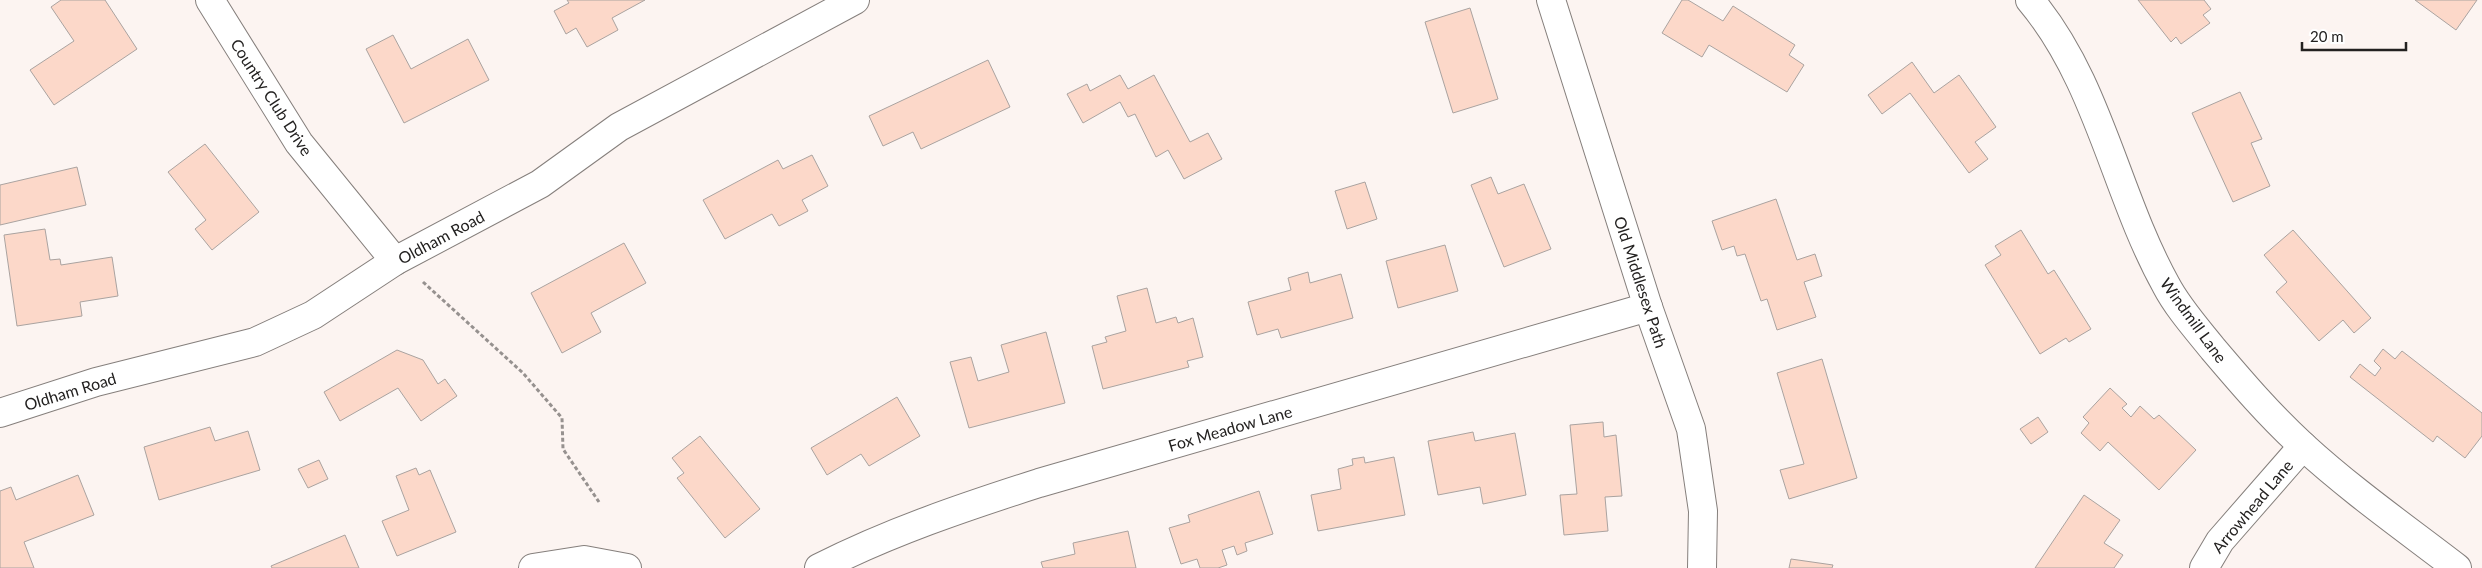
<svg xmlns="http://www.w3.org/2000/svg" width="2482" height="568" font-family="Lato,sans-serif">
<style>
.building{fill:#fcd8c9;stroke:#aaa3a0}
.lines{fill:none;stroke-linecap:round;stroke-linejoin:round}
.minor-casing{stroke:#857f7c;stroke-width:30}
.path{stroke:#96918f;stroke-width:3;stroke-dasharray:4 2.5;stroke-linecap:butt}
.minor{stroke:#fff;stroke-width:28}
.labels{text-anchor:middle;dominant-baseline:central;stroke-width:4;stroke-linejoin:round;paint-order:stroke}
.street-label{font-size:16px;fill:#232120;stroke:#fff}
</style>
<rect width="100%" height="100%" fill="#fcf4f1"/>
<g class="building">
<path d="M61 0H105L137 49 54 105 30 70 74 41 51 7Z"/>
<path d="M567 0H645L612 18 618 30 587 47 576 28 566 34 554 11 569 3Z"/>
<path d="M1682 0H1688L1723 21 1733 6 1795 45 1789 55 1804 65 1787 92 1709 45 1702 57 1662 33Z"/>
<path d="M2138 0H2204L2211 9 2203 15 2210 23 2181 44 2176 37 2171 42Z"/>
<path d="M2415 0H2477L2456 30Z"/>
<path d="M1470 8 1498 99 1453 113 1425 22Z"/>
<path d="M393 35 411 69 468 39 489 80 404 123 366 49Z"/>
<path d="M988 60 1010 107 921 149 913 132 883 146 869 116Z"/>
<path d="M1912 62 1934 93 1959 75 1996 127 1975 142 1988 159 1969 173 1910 93 1882 114 1868 95Z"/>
<path d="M1120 75 1128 89 1154 75 1190 142 1208 133 1222 159 1184 179 1168 150 1156 157 1135 114 1128 117 1120 102 1083 123 1067 94 1087 84 1090 91Z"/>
<path d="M2240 92 2262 139 2251 143 2270 186 2233 202 2192 113Z"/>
<path d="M205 144 259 212 212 250 195 229 206 220 168 172Z"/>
<path d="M812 155 828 186 802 200 808 211 779 226 772 214 725 239 703 200 778 160 783 169Z"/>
<path d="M77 167 86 205 0 225V185Z"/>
<path d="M1491 177 1498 194 1524 184 1551 249 1504 267 1471 185Z"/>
<path d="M1365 182 1377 219 1347 229 1335 191Z"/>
<path d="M1776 199 1797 260 1815 254 1822 276 1804 282 1816 317 1777 330 1767 299 1761 301 1745 254 1737 256 1734 246 1722 250 1712 221Z"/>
<path d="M45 229 50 260 60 259 61 265 112 257 118 296 80 302 82 316 17 326 4 235Z"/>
<path d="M2021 230 2048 274 2054 270 2091 329 2069 342 2066 338 2040 354 1985 265 2001 255 1995 246Z"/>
<path d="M2293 230 2371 318 2354 333 2343 320 2319 341 2276 292 2287 282 2264 255Z"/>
<path d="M624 243 646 283 591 313 601 332 562 353 531 293Z"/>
<path d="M1445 245 1458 291 1398 308 1386 261Z"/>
<path d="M1308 272 1310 283 1341 274 1353 318 1281 338 1278 329 1257 335 1248 302 1291 290 1288 278Z"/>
<path d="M1147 288 1156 323 1176 317 1178 323 1193 318 1203 357 1187 361 1189 367 1103 389 1092 346 1107 342 1105 337 1126 331 1117 296Z"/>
<path d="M1046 332 1065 403 969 428 950 362 971 357 978 381 1009 372 1001 345Z"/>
<path d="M2383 349 2395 359 2402 351 2482 413V436L2465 458 2437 436 2433 442 2350 377 2360 364 2375 376 2381 368 2374 361Z"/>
<path d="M397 350 423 360 438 384 445 379 457 396 421 421 398 388 340 421 324 392Z"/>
<path d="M1822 359 1857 478 1789 499 1780 470 1804 464 1777 373Z"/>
<path d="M2110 388 2127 404 2122 408 2131 417 2140 406 2154 419 2159 415 2196 450 2159 490 2108 442 2100 451 2081 433 2089 423 2083 417Z"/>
<path d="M897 397 920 436 869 466 861 454 827 475 811 448Z"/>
<path d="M2038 417 2048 432 2031 444 2020 429Z"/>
<path d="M1603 422 1604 437 1616 435 1622 496 1605 497 1608 531 1564 535 1560 495 1577 494 1570 425Z"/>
<path d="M210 427 215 441 248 431 260 470 159 500 144 447Z"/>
<path d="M1473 432 1475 441 1515 433 1526 495 1483 504 1480 487 1438 495 1428 441Z"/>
<path d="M700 436 760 509 725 538 677 478 684 473 672 458Z"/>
<path d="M1364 457 1365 463 1394 457 1405 515 1318 531 1311 495 1341 489 1338 469 1353 465 1352 459Z"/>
<path d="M319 460 328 479 308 488 298 469Z"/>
<path d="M416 468 419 475 430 470 456 532 397 556 382 521 409 510 396 476Z"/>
<path d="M78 475 94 515 24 542 34 568H0V491L11 487 16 500Z"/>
<path d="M1259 491 1273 534 1245 543 1247 551 1237 555 1234 546 1222 550 1227 565 1218 568H1200L1197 559 1181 564 1169 528 1190 522 1188 515Z"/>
<path d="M2084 495 2120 520 2104 543 2123 555 2114 568H2035Z"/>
<path d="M1128 531 1136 568H1043L1041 562 1075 554 1073 543Z"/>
<path d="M345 535 359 568H272L271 566Z"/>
<path d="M1791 559 1833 565 1832 568H1789Z"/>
</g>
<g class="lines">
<g class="minor-casing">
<g id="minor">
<path d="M210 0 299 143 395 261"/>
<path d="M1551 0 1648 307 1691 429 1703 511 1702 568"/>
<path d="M2030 0C2099 82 2115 193 2166 285 2178 308 2197 329 2213 349 2241 382 2270 416 2303 446 2351 490 2405 528 2457 568"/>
<path d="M0 413 96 382 255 342 313 315 395 261 540 184 619 127 855 0"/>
<path d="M533 568 584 560 627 568"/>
<path d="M819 568C890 532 964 507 1039 483L1648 307"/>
<path d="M2204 568 2220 541 2303 446"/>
</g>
</g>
<path class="path" d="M423 282 523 373 562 418 563 449 599 502"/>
<use href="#minor" class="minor"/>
</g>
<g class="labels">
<g class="street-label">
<text transform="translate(272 97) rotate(57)">Country Club Drive</text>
<text transform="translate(441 237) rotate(-28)">Oldham Road</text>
<text transform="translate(1641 282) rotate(72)">Old Middlesex Path</text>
<text transform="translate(2194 320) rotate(54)">Windmill Lane</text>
<text transform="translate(70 391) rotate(-17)">Oldham Road</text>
<text transform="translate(1230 428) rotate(-16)">Fox Meadow Lane</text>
<text transform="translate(2252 506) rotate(-50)">Arrowhead Lane</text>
</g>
</g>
<path d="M2302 42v8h104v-8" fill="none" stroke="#232120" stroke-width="2.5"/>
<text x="2310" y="42" font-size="15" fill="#232120" stroke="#ffffff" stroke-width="4" paint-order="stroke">20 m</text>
</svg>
